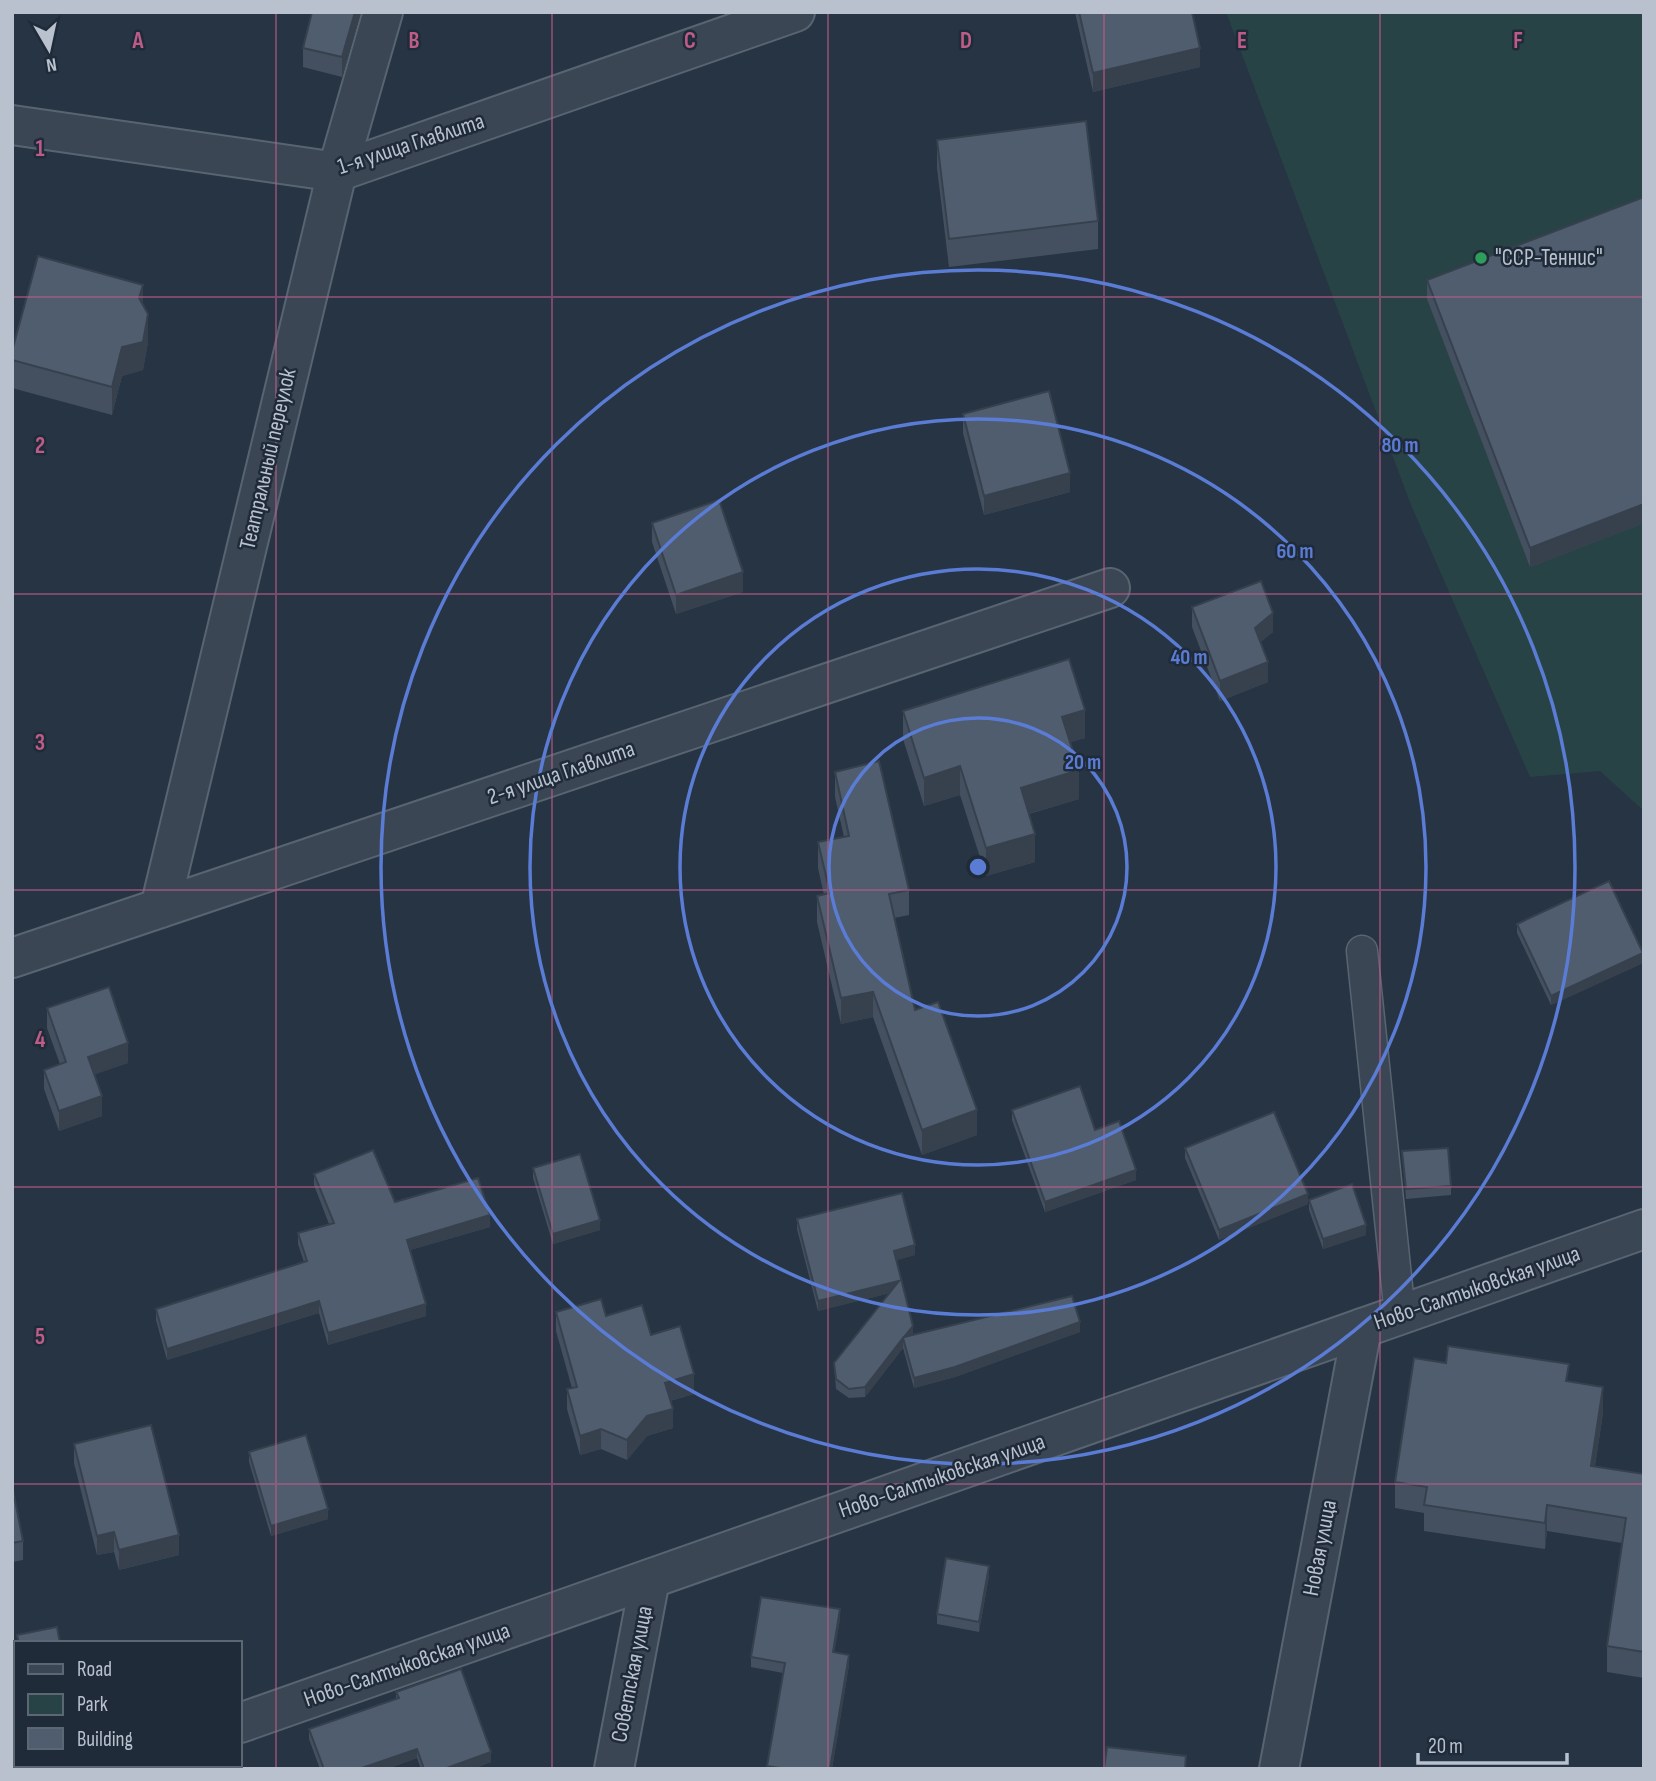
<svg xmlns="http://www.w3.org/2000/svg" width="1656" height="1781" font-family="'Sofia Sans Condensed',sans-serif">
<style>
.green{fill:#284345}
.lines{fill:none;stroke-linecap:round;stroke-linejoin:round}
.service-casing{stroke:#596471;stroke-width:33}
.minor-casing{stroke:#596471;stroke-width:42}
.service{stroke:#3b4654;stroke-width:30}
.minor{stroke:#3b4654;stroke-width:38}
.wall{fill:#44505f}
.shaded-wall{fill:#37414e}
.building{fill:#4f5d6f;stroke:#37414e;stroke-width:2}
.grid{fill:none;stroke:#be5c89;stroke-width:2;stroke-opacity:0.55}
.ring{fill:none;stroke:#5b7cd4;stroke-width:3.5}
.leisure-dot{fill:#2e9e5b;stroke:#1f2b39;stroke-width:2.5}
.labels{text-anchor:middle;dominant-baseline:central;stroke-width:5;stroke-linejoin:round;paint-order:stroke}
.street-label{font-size:23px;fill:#b8c1cd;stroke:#1f2b39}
.poi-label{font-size:23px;fill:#b8c1cd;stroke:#1f2b39;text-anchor:start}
.grid-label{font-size:23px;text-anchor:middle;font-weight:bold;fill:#be5c89;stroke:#1f2b39;stroke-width:5;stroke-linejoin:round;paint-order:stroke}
.centre{fill:#5b7cd4;stroke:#1f2b39;stroke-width:3.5}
.ring-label{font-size:21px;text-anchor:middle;font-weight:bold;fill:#5b7cd4;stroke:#1f2b39;stroke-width:5;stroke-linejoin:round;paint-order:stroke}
</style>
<rect width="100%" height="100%" fill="#263444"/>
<path class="green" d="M1226 12H1644V811L1600 771 1530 777 1411 505Z"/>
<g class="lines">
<g class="service-casing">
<path id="service" d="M1362 951 1400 1315"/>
</g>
<g class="minor-casing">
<g id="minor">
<path d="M12 125 337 172 795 12"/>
<path d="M160 908 337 172 383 12"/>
<path d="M12 958 1110 588"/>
<path d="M240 1723 1644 1229"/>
<path d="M111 1769 121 1765"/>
<path d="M614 1769 650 1579"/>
<path d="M1279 1769 1362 1328"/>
</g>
</g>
<use href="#service" class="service"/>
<use href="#minor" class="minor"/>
</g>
<g class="wall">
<path d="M312 12H361L342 77 303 67V48Z"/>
<path d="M1075 12H1192L1200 67 1093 92Z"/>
<path d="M937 140 1098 221V249L949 267 937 168Z"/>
<path d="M1644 197V523L1530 567 1427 299V280Z"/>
<path d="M143 306 148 342 143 370 122 376 112 415 12 388V351Z"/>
<path d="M963 414 1070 492 984 515 963 433Z"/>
<path d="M652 523 743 592 676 614 652 542Z"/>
<path d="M1192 607 1273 632 1260 642 1268 682 1220 701 1192 627Z"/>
<path d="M903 711 1085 738 1070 742 1079 799 1029 814 1035 862 986 876 960 795 924 806 903 739Z"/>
<path d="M835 772 909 890V915L894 918 915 1010 977 1135 922 1155 873 1017 841 1024 817 922V896L824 895 818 868V842L844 837 835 797Z"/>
<path d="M1517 924 1643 963 1551 1005 1517 933Z"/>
<path d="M47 1008 128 1063 94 1074 102 1116 59 1131 44 1089V1070L60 1064 47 1028Z"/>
<path d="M1012 1110 1095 1130 1136 1180 1045 1212 1012 1120Z"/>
<path d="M1185 1148 1308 1204 1219 1240 1185 1158Z"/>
<path d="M1402 1151 1451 1186V1195L1406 1199Z"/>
<path d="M533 1168 600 1230 553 1244 533 1178Z"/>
<path d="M314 1174 395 1202 490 1227 410 1250 426 1316 328 1345 319 1313 167 1360 156 1320V1309L304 1262 298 1244V1233L329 1224 314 1185Z"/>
<path d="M1309 1200 1366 1235 1323 1249 1309 1210Z"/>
<path d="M797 1219 915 1255 896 1260 913 1335 1080 1332 955 1377 914 1388 903 1348 865 1397 849 1398 836 1389 834 1363 890 1293 818 1311 797 1229Z"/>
<path d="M556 1312 606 1316 651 1335 694 1394 670 1401 673 1428 647 1436 627 1460 601 1449 580 1455 567 1409V1389L572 1388 556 1331Z"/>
<path d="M1569 1381 1603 1413 1595 1466 1644 1474V1678L1607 1672V1646L1622 1543 1547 1531 1545 1549 1424 1531V1513L1395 1508V1482Z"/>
<path d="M74 1444 179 1555 119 1570 114 1552 97 1555 74 1463Z"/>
<path d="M249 1452 328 1519 271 1536 249 1462Z"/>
<path d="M12 1485 23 1541V1560L12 1562Z"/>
<path d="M989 1576 979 1632 937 1624V1614Z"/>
<path d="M840 1619 834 1652 849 1665 832 1769H767L783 1673 751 1667V1657Z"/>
<path d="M396 1692 491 1762 472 1769H421L417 1758 387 1769H320L309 1739V1729L396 1699Z"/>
</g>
<g class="shaded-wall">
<path d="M355 12H361L342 77V57Z"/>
<path d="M1200 48V67L1093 92V73Z"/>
<path d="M143 285V313L139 298Z"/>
<path d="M148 314V342L143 370 122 376 112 415V387L122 347Z"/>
<path d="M1070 473V492L984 515V496Z"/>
<path d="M1644 504V523L1530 567V548Z"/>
<path d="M743 572V592L676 614V595Z"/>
<path d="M1273 613V632L1255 647V628Z"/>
<path d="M1268 662V682L1220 701V681Z"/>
<path d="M1085 710V738L1062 745V717Z"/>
<path d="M960 766V795L924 806V778Z"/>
<path d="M1079 770V799L1021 816V788Z"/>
<path d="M1035 834V862L986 876V848Z"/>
<path d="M1643 953V963L1551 1005V996Z"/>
<path d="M873 992V1017L841 1024V998Z"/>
<path d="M128 1043V1063L88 1077V1057Z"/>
<path d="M102 1096V1116L59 1131V1111Z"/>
<path d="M977 1110V1135L922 1155V1130Z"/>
<path d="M1136 1170V1180L1045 1212V1202Z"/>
<path d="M1308 1194V1204L1219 1240V1230Z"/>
<path d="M490 1215V1227L407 1251V1240Z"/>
<path d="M600 1220V1230L553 1244V1234Z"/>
<path d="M1366 1225V1235L1323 1249V1239Z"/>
<path d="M915 1245V1255L894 1261V1251Z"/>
<path d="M899 1281V1291L818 1311V1301Z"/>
<path d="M319 1301V1313L167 1360V1349Z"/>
<path d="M426 1304V1316L328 1345V1333Z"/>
<path d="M1080 1322V1332L955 1377 914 1388V1378Z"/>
<path d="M913 1326V1336L904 1337Z"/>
<path d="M903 1338V1348L865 1397V1387Z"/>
<path d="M694 1374V1394L665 1402V1383Z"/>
<path d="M1603 1387V1413L1591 1491V1466Z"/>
<path d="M673 1409V1428L647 1436 627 1460V1440L647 1416Z"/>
<path d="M601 1429V1449L580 1455V1436Z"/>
<path d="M1547 1505V1531L1545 1549V1523Z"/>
<path d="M328 1509V1519L271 1536V1526Z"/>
<path d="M114 1532V1552L97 1555V1536Z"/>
<path d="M179 1535V1555L119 1570V1550Z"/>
<path d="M989 1566V1576L979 1632V1622Z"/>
<path d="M840 1609V1619L833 1662V1652Z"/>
<path d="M849 1655V1665L832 1769H830Z"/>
<path d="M417 1749V1758L387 1769H359Z"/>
<path d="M491 1752V1762L472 1769H444Z"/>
</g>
<g class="building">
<path d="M312 12H355L342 57 303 48Z"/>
<path d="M1079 12H1192L1200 48 1093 73Z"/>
<path d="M1086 121 1098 221 949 239 937 140Z"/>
<path d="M1644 197V504L1530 548 1427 280Z"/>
<path d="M38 256 143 285 139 298 148 314 143 342 122 347 112 387 12 360V351Z"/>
<path d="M1049 391 1070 473 984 496 963 414Z"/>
<path d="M719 500 743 572 676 595 652 523Z"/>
<path d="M1261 581 1273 613 1255 628 1268 662 1220 681 1192 607Z"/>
<path d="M1069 659 1085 710 1062 717 1079 770 1021 788 1035 834 986 848 960 766 924 778 903 711Z"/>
<path d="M879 761 909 890 889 894 915 1010 938 1002 977 1110 922 1130 873 992 841 998 817 896 830 893 818 842 849 836 835 772Z"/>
<path d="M1609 881 1643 953 1551 996 1517 924Z"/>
<path d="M109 987 128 1043 88 1057 102 1096 59 1111 44 1070 66 1062 47 1008Z"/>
<path d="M1080 1086 1095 1130 1119 1121 1136 1170 1045 1202 1012 1110Z"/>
<path d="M1274 1112 1308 1194 1219 1230 1185 1148Z"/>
<path d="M1448 1148 1451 1186 1406 1189 1402 1151Z"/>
<path d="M373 1150 395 1202 478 1178 490 1215 407 1240 426 1304 328 1333 319 1301 167 1349 156 1309 307 1261 298 1233 334 1223 314 1174Z"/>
<path d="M580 1154 600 1220 553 1234 533 1168Z"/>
<path d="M1352 1184 1366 1225 1323 1239 1309 1200Z"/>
<path d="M902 1193 915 1245 894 1251 913 1326 904 1337 1072 1296 1080 1322 955 1367 914 1378 903 1338 865 1387 849 1389 836 1379 834 1363 899 1281 818 1301 797 1219Z"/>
<path d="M601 1299 606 1316 642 1305 651 1335 680 1326 694 1374 665 1383 673 1409 647 1416 627 1440 601 1429 580 1436 567 1389 577 1387 556 1312Z"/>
<path d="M1448 1346 1569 1364 1566 1381 1603 1387 1591 1466 1644 1474V1652L1607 1646 1626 1518 1547 1505 1545 1523 1424 1505 1427 1487 1395 1482 1414 1358 1446 1363Z"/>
<path d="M151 1425 179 1535 119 1550 114 1532 97 1536 74 1444Z"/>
<path d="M306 1435 328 1509 271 1526 249 1452Z"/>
<path d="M12 1485 23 1541 12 1543Z"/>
<path d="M946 1558 989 1566 979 1622 937 1614Z"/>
<path d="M761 1597 840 1609 833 1652 849 1655 830 1769H785L767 1766 785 1663 751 1657Z"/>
<path d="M57 1627 60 1643H19L17 1635Z"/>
<path d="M461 1669 491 1752 444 1769H424L417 1749 359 1769H324L309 1729 399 1698 396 1692Z"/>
<path d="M1107 1747 1186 1756 1185 1769H1104Z"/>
</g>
<path class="grid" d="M276 12V1769M552 12V1769M828 12V1769M1104 12V1769M1380 12V1769M12 297H1644M12 594H1644M12 890H1644M12 1187H1644M12 1484H1644"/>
<g class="ring">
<circle cx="978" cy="867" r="149"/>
<circle cx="978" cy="867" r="298"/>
<circle cx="978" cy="867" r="448"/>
<circle cx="978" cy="867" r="597"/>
</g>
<circle class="leisure-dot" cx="1481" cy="258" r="7"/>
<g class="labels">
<g class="street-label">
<text transform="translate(411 144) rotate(-18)">1-я улица Главлита</text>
<text transform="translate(268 459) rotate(-77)">Театральный переулок</text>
<text transform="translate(561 773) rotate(-19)">2-я улица Главлита</text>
<text transform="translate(1477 1288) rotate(-19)">Ново-Салтыковская улица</text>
<text transform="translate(942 1476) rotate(-19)">Ново-Салтыковская улица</text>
<text transform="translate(1320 1548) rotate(-79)">Новая улица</text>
<text transform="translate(407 1665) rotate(-19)">Ново-Салтыковская улица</text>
<text transform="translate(632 1674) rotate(-79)">Советская улица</text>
</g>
<g class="poi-label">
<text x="1495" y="258">"ССР-Теннис"</text>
</g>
</g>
<g class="grid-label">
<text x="138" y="48">A</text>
<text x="414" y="48">B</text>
<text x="690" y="48">C</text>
<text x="966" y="48">D</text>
<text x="1242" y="48">E</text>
<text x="1518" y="48">F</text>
<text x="40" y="156">1</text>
<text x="40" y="453">2</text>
<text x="40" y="750">3</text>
<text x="40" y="1047">4</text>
<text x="40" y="1344">5</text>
</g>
<circle cx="978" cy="867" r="10" class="centre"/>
<g class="ring-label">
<text x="1400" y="452">80 m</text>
<text x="1295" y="558">60 m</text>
<text x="1189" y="664">40 m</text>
<text x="1083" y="769">20 m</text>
</g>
<rect width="1656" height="1781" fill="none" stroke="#b8c1cd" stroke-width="28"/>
<rect x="14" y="1641" width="228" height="126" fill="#1f2b39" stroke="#5c6774" stroke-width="2"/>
<rect x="28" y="1664" width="35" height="10" fill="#3b4654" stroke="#5c6774" stroke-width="2"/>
<text x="77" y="1676" font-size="21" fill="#b8c1cd">Road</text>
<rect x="28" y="1694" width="35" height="21" fill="#284345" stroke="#5c6774" stroke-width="2"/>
<text x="77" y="1711" font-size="21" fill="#b8c1cd">Park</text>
<rect x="28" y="1728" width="35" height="21" fill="#4f5d6f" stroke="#5c6774" stroke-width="2"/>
<text x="77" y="1746" font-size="21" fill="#b8c1cd">Building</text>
<g transform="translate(49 49) rotate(171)" stroke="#1f2b39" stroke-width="5" paint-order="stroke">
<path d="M0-5L12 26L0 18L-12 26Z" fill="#b8c1cd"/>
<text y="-10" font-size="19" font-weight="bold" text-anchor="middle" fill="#b8c1cd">N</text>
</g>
<path d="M1418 1753v10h149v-10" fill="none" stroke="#b8c1cd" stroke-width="3.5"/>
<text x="1428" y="1753" font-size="21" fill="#b8c1cd" stroke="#1f2b39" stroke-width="5" paint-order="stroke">20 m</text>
</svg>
